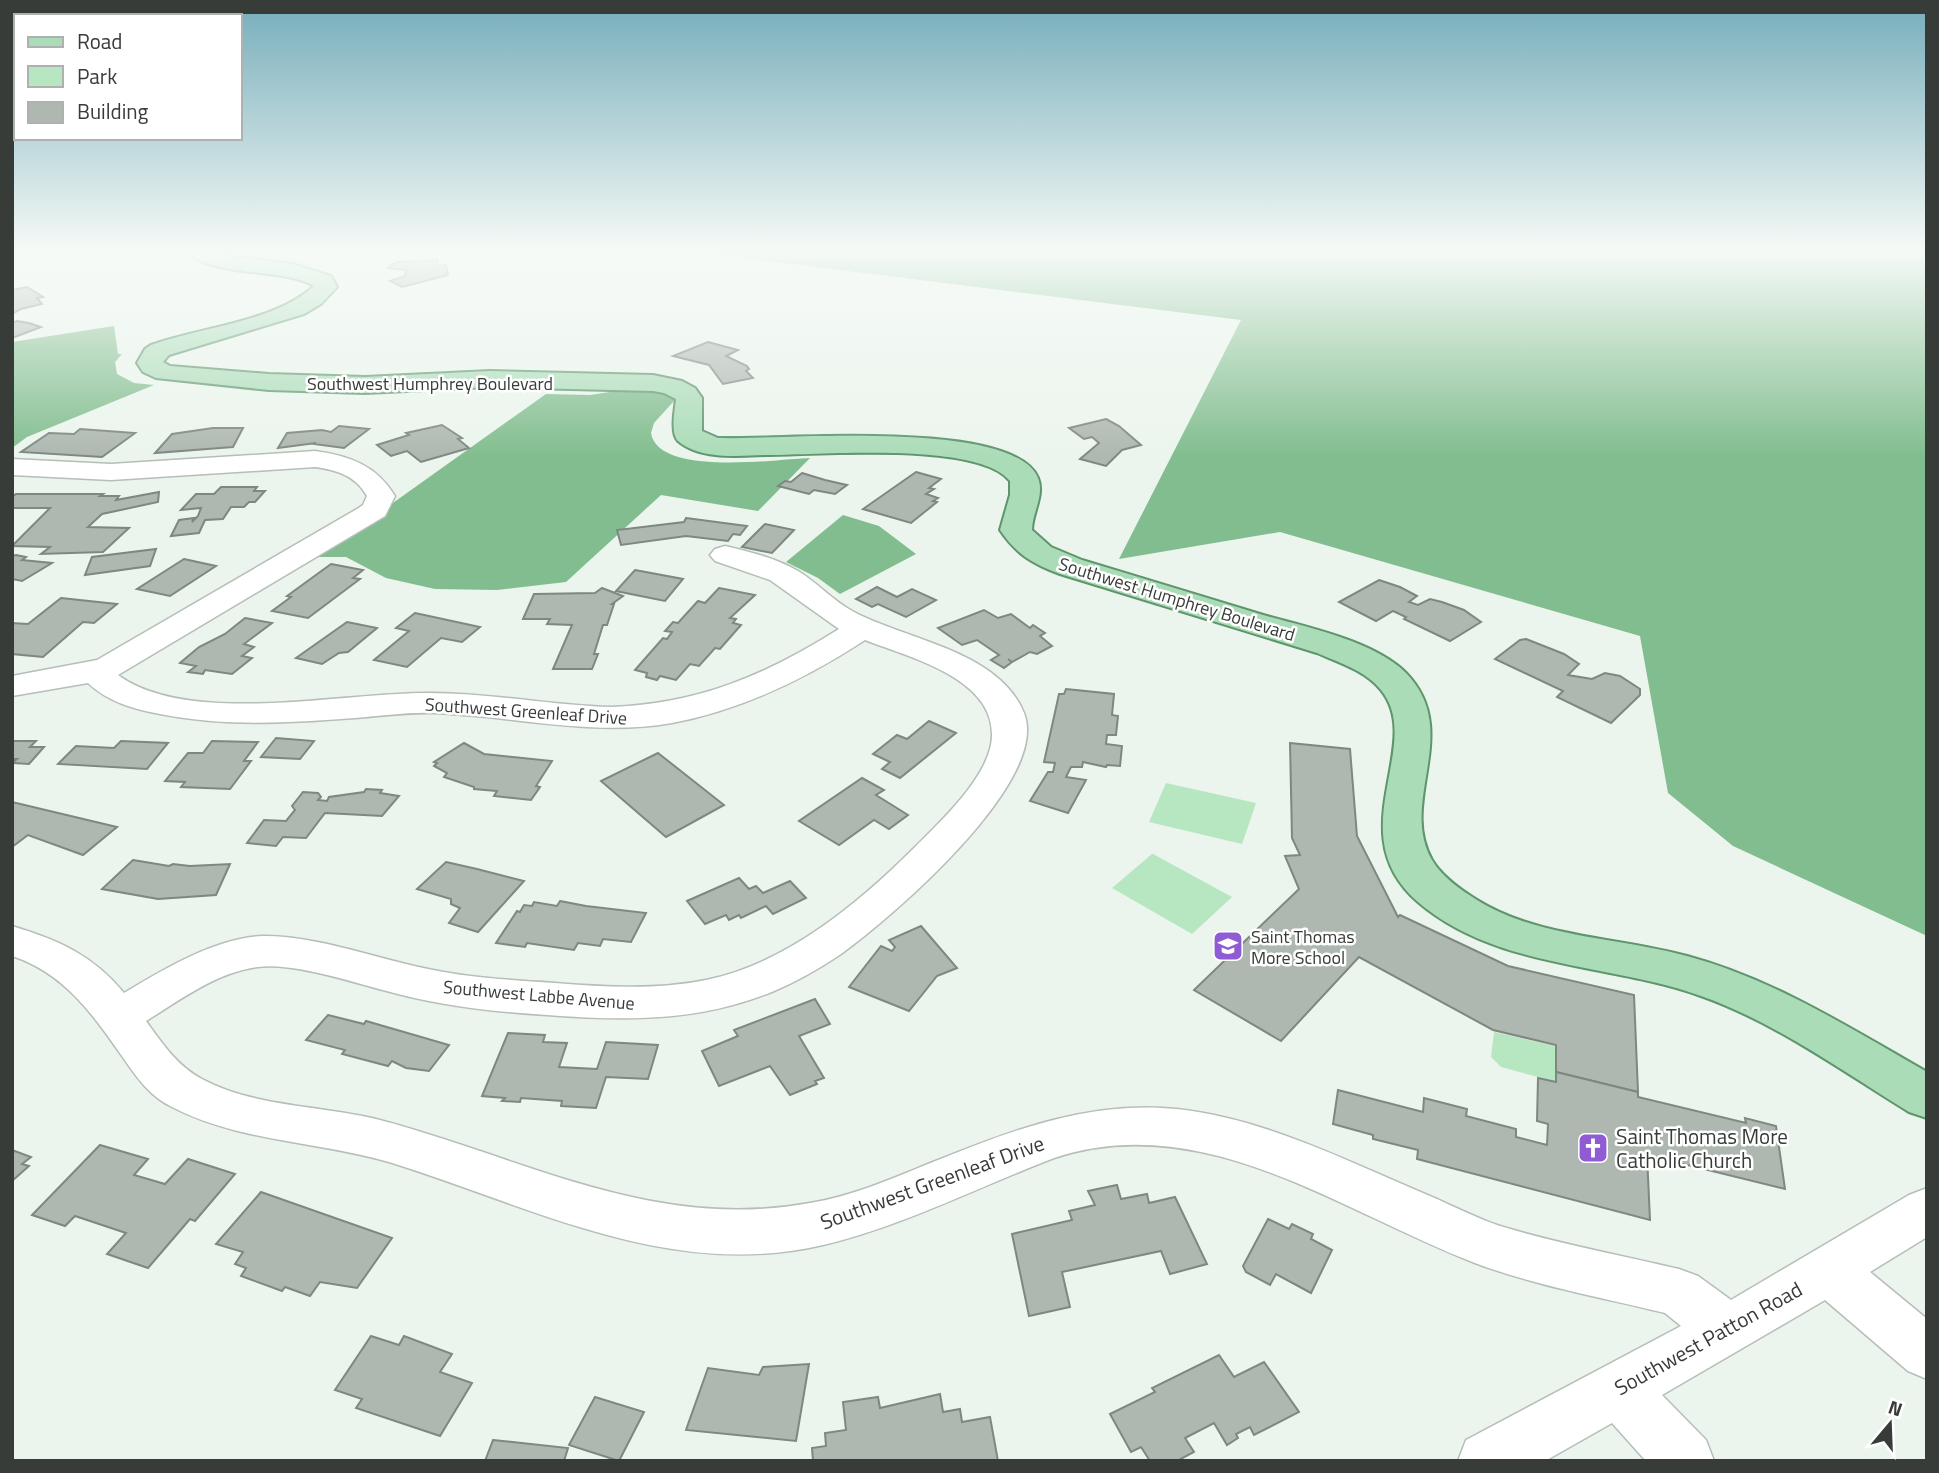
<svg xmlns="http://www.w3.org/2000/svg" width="1939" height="1473" font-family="'Titillium Web',sans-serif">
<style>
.green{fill:#b6e7c0}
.forest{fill:#81bd8e}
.building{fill:#aeb7b0;stroke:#7e8780;stroke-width:2}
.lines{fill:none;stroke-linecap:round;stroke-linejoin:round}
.minor-casing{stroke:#b5beb7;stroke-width:3}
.major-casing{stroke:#5e956c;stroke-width:4}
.minor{fill:#fff;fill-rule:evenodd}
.major{fill:#abdcb8;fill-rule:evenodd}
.labels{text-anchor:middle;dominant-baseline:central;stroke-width:5;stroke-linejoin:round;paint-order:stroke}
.street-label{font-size:18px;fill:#383c39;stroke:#fff}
.poi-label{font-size:18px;fill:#383c39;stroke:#fff;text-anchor:start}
.near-poi-label{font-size:21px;fill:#383c39;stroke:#fff;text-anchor:start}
.near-street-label{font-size:21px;fill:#383c39;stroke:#fff}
</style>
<rect width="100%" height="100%" fill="#ebf5ed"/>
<g class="green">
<path d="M1166 783 1256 803 1242 844 1149 822Z"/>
<path d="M1152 854H1153L1232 897 1192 934 1112 888Z"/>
<path d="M1494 1032 1555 1046 1556 1082 1501 1067 1491 1057Z"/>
</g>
<g class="forest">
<path d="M680 250 1927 251V936L1733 846 1668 793 1640 636 1280 532 1119 559 1241 320Z"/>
<path d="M114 326 118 354H122L115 362 117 374 134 383 154 385 27 437 12 448V342Z"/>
<path d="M636 388 661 389 673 396 674 401 654 423 651 433C658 477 778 459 810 458L758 511 661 495 566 582 497 590 435 589 386 578 346 557H317L546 394 590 395Z"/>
<path d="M843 515 879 526 916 554 840 594 818 578 786 562Z"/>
</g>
<g class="building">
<path d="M437 260 438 266 446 265 448 275 402 287 390 281 405 276 406 270 388 268 390 265 398 262Z"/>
<path d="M27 287 43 297 37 298 42 304 21 309 12 314V290Z"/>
<path d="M17 321 29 323 41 327 12 338V323Z"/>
<path d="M708 342 738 350 726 356 747 366 749 369 746 371 753 378 723 384 709 365 673 356Z"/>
<path d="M1106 419 1119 426 1141 445 1122 450 1106 466 1080 459 1099 443 1092 437 1084 439 1069 428Z"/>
<path d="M442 425 462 438 458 439 469 448 421 462 407 451 391 456 377 445 409 435 406 433Z"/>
<path d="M339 426 369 429 344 448 314 444 316 443 278 448 287 433 322 430 331 432Z"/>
<path d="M213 428H243L233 447 155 453 172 434Z"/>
<path d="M80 429 135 433 102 457 21 452 49 433 74 434Z"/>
<path d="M916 472 941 479 929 488 934 489 926 494 938 498 933 501 937 502 911 523 863 509Z"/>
<path d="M802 473 825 480 847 485 835 494 814 490 809 494 778 486 785 481 791 482Z"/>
<path d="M221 487H257L254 491H265L255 502H249L244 507H231L223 519 205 520 199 533 171 536 179 520 194 518 192 522 198 516 201 508 181 510 196 494H214Z"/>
<path d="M159 492 158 502 102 514 88 527 129 528 103 552 41 554 50 547 12 546 50 508H12V497L16 494H103L100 496H119L116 500Z"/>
<path d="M686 518 747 526 740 535 733 534 728 541 686 536 621 545 617 530 684 522Z"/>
<path d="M765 524 794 530 772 553 742 547Z"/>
<path d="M156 549 150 566 85 575 92 557Z"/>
<path d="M16 555 26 557 22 560 52 563 22 581 12 579V556Z"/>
<path d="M184 559 216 566 170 596 137 589Z"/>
<path d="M331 564 363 570 353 578 360 579 308 618 272 611 291 597 287 596Z"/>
<path d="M635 570 683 579 665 601 616 591Z"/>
<path d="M1379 580 1400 587 1417 596 1409 602 1418 605 1430 599 1442 602 1464 610 1481 622 1450 641 1404 619 1406 617 1393 611 1376 621 1339 602Z"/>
<path d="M877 587 897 597 912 589 936 600 906 617 878 604 872 607 856 599Z"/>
<path d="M602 588 623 596 612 604H614L607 625H603L594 654H598L592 669H553L572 625 547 624 550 619H523L534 594 595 593Z"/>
<path d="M719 588 755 595 730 618 736 619 733 623 741 625 720 649 715 648 699 666 690 664 676 680 660 676 657 680 646 677 647 673 635 670 663 638 667 639 672 632 665 631 673 622 678 623 698 601 705 603Z"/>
<path d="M61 598 117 604 94 623 83 622 43 657 12 654V623L28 624Z"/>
<path d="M984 610 998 618 1011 614 1030 628 1033 625 1045 633 1040 636 1052 646 1037 654 1030 652 1012 662 1008 659 1012 662 1004 668 991 660 999 655 977 640 962 645 938 628Z"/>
<path d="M415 613 480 627 462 642 441 638 407 667 374 660 409 631 396 628Z"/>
<path d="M245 618 272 623 244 644 254 647 242 656 252 658 232 674 205 670 203 674 188 672 196 666 180 663 199 647 225 634Z"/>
<path d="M347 622 377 628 348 652 339 653 322 664 296 658Z"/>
<path d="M1526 639 1564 654 1579 664 1568 675 1592 679 1605 673 1620 676 1640 689V695L1611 723 1557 697 1563 691 1495 659 1520 640Z"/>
<path d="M1066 689 1114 694 1112 715 1118 716 1116 735H1107L1106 744 1122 746 1120 766 1107 765 1106 767 1083 762 1082 767H1071L1066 777 1086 780 1068 813 1030 801 1048 772H1053L1055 763 1044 762 1059 694H1064Z"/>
<path d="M929 721 956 733 900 778 882 769 890 762 873 754 897 735 907 739Z"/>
<path d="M276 738 314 741 300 759 261 757Z"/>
<path d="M12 741H36L30 747H44L29 764 12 763 17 759H12Z"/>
<path d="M121 741 168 743 147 769 58 764 76 746 114 748Z"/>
<path d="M212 741 258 742 244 761H251L230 789 181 787 185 782 165 781 188 753H203Z"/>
<path d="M464 743 484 754 552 761 536 786 540 787 531 800 494 796 497 791 474 789V787L444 777 447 773 434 766 437 763 434 762Z"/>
<path d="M1290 743 1350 749 1357 836 1398 917 1400 915 1508 966 1634 995 1638 1092 1556 1072V1045L1493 1030 1359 957 1281 1041 1194 990 1299 889 1285 856 1300 855 1292 838Z"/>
<path d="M658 753 724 805 666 837 601 781Z"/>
<path d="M862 778 884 790 876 795 908 815 889 829 874 820 839 845 799 821Z"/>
<path d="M366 789 382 790 380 793 399 796 382 816 325 813 306 838 283 837 276 846 247 843 264 820 286 821 295 810 292 806 303 792 318 793 321 797 318 800 327 801 329 797 364 792Z"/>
<path d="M12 802 117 827 83 855 28 835 12 847Z"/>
<path d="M133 860 169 866 173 864 190 866 230 864 216 895 158 899 102 889Z"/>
<path d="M446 862 477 869 524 881 478 932 449 923 460 908 451 904V899L417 889Z"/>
<path d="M739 878 749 889 756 886 763 893 790 881 806 898 773 914 766 906 741 918 739 915 729 920 726 915 705 924 687 901Z"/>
<path d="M560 901 586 906 646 913 631 942 603 939 600 946 578 943 574 950 527 943 525 947 496 943 517 911 520 912 524 905 532 906 534 902 557 906Z"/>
<path d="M921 926 957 968 937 976 909 1011 849 987 881 946 892 951 895 947 889 940Z"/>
<path d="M815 999 830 1024 799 1036 824 1078 815 1081 817 1084 790 1095 770 1066 719 1086 702 1051 738 1036 734 1030Z"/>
<path d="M328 1015 364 1024 366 1021 449 1045 429 1071 406 1068 392 1061 388 1066 342 1054 345 1050 306 1040Z"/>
<path d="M508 1033 545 1035 543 1042 567 1043 559 1067 597 1069 606 1042 658 1045 648 1079 606 1077 596 1108 561 1106 562 1101 521 1098 520 1102 502 1101 505 1098 482 1096Z"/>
<path d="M1556 1072 1638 1092V1097L1746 1123 1745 1118 1776 1126 1785 1189 1647 1155 1650 1220 1417 1159 1418 1150 1373 1139V1135L1333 1124 1338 1090 1423 1112 1424 1098 1467 1109 1466 1116 1516 1129V1137L1547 1145 1548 1124 1537 1121 1538 1078 1556 1082Z"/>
<path d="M100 1145 148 1159 134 1175 165 1184 188 1159 235 1174 195 1221 190 1219 148 1268 107 1254 126 1233 75 1216 65 1226 32 1215Z"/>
<path d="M12 1150 31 1157 22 1164 29 1166 12 1181Z"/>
<path d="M1117 1185 1121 1199 1147 1194 1149 1203 1175 1197 1207 1264 1170 1274 1161 1251 1062 1272 1070 1307 1029 1316 1012 1234 1072 1220 1069 1211 1095 1205 1088 1191Z"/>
<path d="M261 1192 392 1238 357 1288 320 1282 310 1296 285 1287 282 1291 241 1276 246 1268 235 1264 243 1252 216 1244Z"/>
<path d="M1268 1219 1289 1229 1292 1224 1313 1234 1311 1239 1332 1250 1311 1293 1276 1274 1270 1285 1246 1272 1243 1266Z"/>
<path d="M371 1336 399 1345 404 1336 452 1354 440 1372 472 1383 440 1436 356 1408 362 1399 335 1390Z"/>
<path d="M1219 1355 1234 1377 1264 1362 1299 1412 1254 1435 1250 1427 1236 1434 1238 1438 1227 1445 1214 1423 1185 1438 1194 1452 1177 1461H1150L1141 1447 1131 1452 1110 1414 1155 1392 1152 1388Z"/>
<path d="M809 1364 796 1441 686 1430 708 1368 759 1375 763 1367Z"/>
<path d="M940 1394 943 1412 960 1409 962 1422 990 1417 998 1461H813L812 1448 826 1446 825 1433 846 1430 843 1402 878 1397 880 1408Z"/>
<path d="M595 1397 644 1412 619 1461 569 1445Z"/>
<path d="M493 1440 568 1448 564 1461H485Z"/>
</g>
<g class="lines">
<g class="minor-casing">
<path id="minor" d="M315 451C350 456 376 465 395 496L385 516 118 675C189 727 344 692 429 693 490 693 550 705 610 707 698 704 766 675 839 629L770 580 715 561 710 555 715 549 725 546C750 552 776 558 798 571 818 583 833 601 854 612 907 640 999 651 1024 713 1051 781 891 918 841 954 820 968 798 981 774 991 700 1022 626 1021 547 1015 498 1012 450 1007 402 995 363 986 297 962 258 967 217 972 180 1000 146 1021 162 1043 177 1066 202 1079 254 1107 319 1105 376 1119 523 1157 652 1232 810 1203 853 1196 893 1178 933 1162 1012 1130 1090 1100 1177 1109 1268 1119 1353 1164 1437 1199 1457 1208 1477 1218 1497 1225 1554 1243 1620 1255 1679 1269L1698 1276 1731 1300 1909 1195 1927 1188V1237L1870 1272 1927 1319V1379L1908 1371 1825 1300 1662 1395 1706 1440 1714 1461H1646L1612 1423 1545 1461H1458L1466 1440 1681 1326 1665 1313C1604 1298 1533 1285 1475 1263 1342 1212 1203 1108 1054 1158 978 1187 903 1226 823 1245 670 1281 531 1206 389 1162 317 1141 240 1142 172 1107 151 1097 137 1078 124 1059 94 1016 65 973 12 956V926C58 940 93 955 124 993 162 970 217 937 263 936 313 935 378 959 428 969 470 978 513 980 555 983 606 987 657 990 706 980 786 964 859 903 915 847 941 821 993 773 992 734 992 677 908 657 865 640 805 679 742 710 672 723 593 737 513 716 434 713 408 712 381 716 355 718 290 723 225 727 160 714 134 709 108 702 88 683L12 696V676L97 660 357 509 363 505 367 496C356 476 337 470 315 467L111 480 12 475V459L111 464Z"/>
</g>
<g class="major-casing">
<path id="major" d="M187 250H214L229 256 293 264 331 276 337 287 321 304 304 314 169 355 163 362 170 366 269 374 365 377 490 371 653 375 682 381 695 388 702 398V431L718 438C777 440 1014 418 1038 478 1045 495 1032 513 1032 530L1051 547 1082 560C1142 578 1201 596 1260 614 1304 627 1373 640 1406 673 1463 732 1398 801 1432 860 1442 877 1461 890 1477 900 1538 938 1618 937 1687 956 1773 979 1850 1028 1927 1072V1118L1909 1112C1842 1071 1775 1022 1701 996 1609 963 1496 969 1418 902 1338 833 1426 745 1381 690 1366 671 1338 662 1317 653L1060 574C1033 564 1016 554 1000 530L1010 495V481C979 441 818 455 766 455 739 456 700 460 678 441 670 433 675 409 676 399L664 393 653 391 490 387 365 393 269 390 156 378 143 372 137 363 145 349 151 345C201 327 275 322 314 286 281 267 208 278 187 250Z"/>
</g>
<use href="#minor" class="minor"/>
<use href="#major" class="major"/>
</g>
<linearGradient id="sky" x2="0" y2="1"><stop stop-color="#75adba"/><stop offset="0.55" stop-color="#f6faf7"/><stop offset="1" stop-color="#f6faf7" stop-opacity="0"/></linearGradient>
<rect width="1939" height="457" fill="url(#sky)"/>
<defs>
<g id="school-square" transform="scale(1.575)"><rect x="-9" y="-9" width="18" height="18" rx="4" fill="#8f5cd4" stroke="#fff"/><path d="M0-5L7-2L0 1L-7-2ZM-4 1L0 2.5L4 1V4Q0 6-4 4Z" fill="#fff"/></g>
<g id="church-square" transform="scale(1.575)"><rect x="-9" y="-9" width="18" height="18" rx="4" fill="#8f5cd4" stroke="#fff"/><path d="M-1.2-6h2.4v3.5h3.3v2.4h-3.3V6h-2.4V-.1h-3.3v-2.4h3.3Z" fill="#fff"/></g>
</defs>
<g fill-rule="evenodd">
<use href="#school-square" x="1228" y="946"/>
<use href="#church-square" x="1593" y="1148"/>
</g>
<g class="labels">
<g class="street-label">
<text x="430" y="383">Southwest Humphrey Boulevard</text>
<text transform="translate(1177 599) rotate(17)">Southwest Humphrey Boulevard</text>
<text transform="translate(526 711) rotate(4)">Southwest Greenleaf Drive</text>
<text transform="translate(539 995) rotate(5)">Southwest Labbe Avenue</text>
</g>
<g class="poi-label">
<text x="1251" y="936">Saint Thomas<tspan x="1251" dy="21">More School</tspan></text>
</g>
<g class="near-poi-label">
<text x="1616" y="1136">Saint Thomas More<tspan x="1616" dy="24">Catholic Church</tspan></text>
</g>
<g class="near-street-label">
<text transform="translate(932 1182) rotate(-20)">Southwest Greenleaf Drive</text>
<text transform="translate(1708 1338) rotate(-29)">Southwest Patton Road</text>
</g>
</g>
<rect width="1939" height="1473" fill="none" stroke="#383c39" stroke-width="28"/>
<rect x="14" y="14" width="228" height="126" fill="#ffffff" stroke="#afb1b0" stroke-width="2"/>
<rect x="28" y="37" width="35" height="10" fill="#abdcb8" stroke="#afb1b0" stroke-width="2"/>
<text x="77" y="49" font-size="21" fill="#383c39">Road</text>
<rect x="28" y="66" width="35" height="21" fill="#b6e7c0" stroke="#afb1b0" stroke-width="2"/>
<text x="77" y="84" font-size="21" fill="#383c39">Park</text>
<rect x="28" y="102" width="35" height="21" fill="#aeb7b0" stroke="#afb1b0" stroke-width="2"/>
<text x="77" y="119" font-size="21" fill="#383c39">Building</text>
<g transform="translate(1890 1424) rotate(19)" stroke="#ffffff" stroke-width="5" paint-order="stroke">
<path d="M0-5L12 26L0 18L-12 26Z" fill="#383c39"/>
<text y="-10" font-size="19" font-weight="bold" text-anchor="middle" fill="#383c39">N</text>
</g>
</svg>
